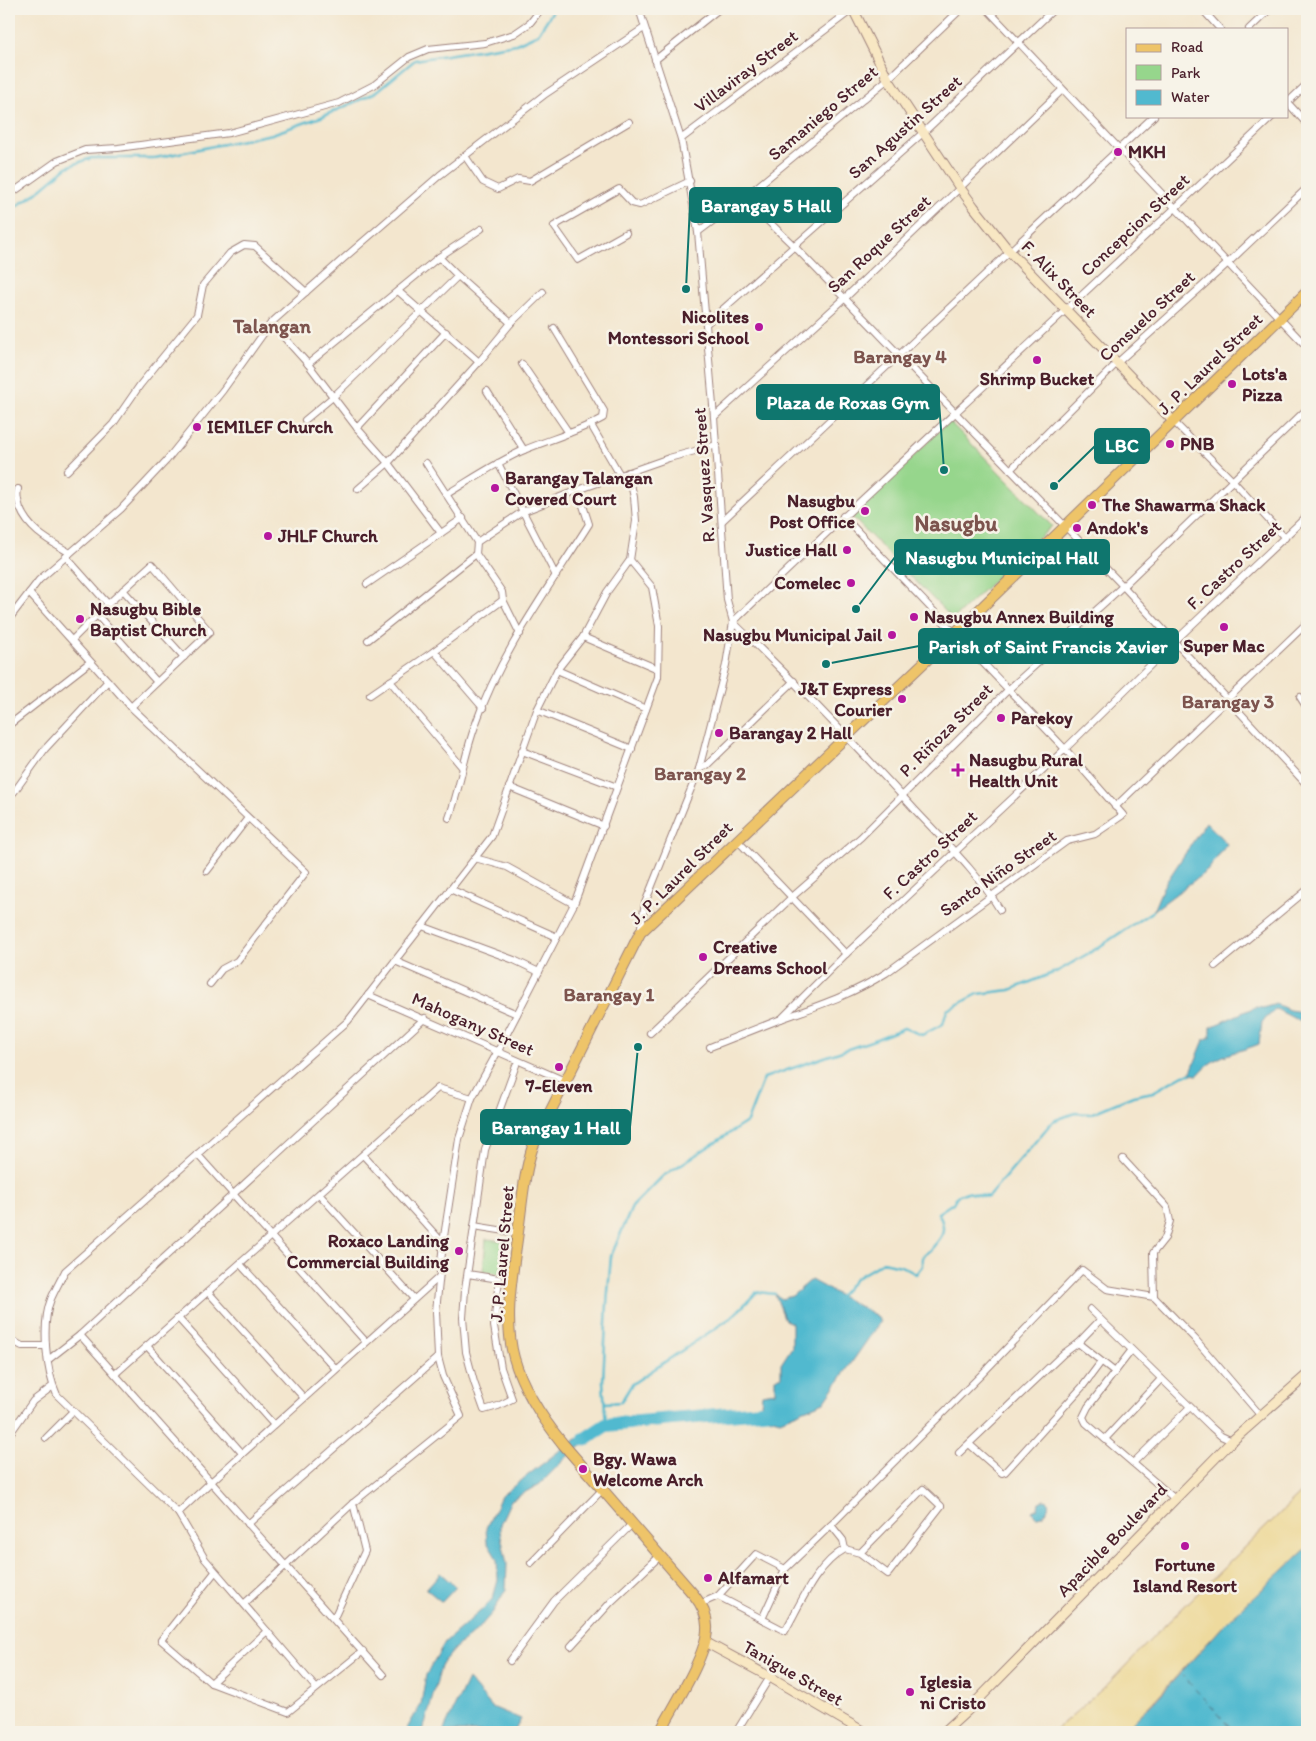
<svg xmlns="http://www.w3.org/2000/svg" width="1316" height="1741" font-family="Itim,sans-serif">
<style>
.green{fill:#96d68c;stroke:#707a5c}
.sand{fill:#eeda9e;stroke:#9c7c64}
.water{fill:#51b9cf;stroke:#4e6c7d}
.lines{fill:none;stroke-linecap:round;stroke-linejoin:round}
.stream{stroke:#51b9cf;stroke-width:2.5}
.river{stroke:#51b9cf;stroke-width:14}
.ferry{stroke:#4c5564;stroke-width:1;stroke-dasharray:6 5;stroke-linecap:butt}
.street-casing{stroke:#9e827c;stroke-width:8}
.secondary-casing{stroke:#9e827c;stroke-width:11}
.primary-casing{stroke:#9e827c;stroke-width:12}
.street{stroke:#fff;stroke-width:6}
.secondary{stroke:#f8e7c3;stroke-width:9}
.primary{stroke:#eec469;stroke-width:10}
.poi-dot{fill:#b5179e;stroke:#f7f3e8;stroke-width:2}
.labels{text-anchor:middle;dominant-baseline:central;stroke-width:5;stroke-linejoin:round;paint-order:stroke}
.street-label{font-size:18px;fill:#4a1f2b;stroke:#f7f3e8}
.poi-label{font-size:18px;font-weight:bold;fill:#4a1f2b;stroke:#f7f3e8;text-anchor:start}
.neighbourhood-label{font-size:19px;font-weight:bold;fill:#7d544e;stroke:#f7f3e8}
.quarter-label{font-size:20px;font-weight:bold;fill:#7d544e;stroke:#f7f3e8}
.district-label{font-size:22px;font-weight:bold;fill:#7d544e;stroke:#f7f3e8}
.leader{fill:none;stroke:#0f766e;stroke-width:2}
.callout-dot{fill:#0f766e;stroke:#f7f3e8;stroke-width:2}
.callout{fill:#0f766e;stroke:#0f766e;stroke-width:2}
.callout-label{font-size:19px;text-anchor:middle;font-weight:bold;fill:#fff}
</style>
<rect width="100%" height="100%" fill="#f7f3e8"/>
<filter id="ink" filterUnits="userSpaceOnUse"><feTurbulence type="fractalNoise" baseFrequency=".02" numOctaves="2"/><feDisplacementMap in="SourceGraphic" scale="10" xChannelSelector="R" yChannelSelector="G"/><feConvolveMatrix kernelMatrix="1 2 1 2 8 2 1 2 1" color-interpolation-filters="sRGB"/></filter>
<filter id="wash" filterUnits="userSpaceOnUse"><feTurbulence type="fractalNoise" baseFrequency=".0096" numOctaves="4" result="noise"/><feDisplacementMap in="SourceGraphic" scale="20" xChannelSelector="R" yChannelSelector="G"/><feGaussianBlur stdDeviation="1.12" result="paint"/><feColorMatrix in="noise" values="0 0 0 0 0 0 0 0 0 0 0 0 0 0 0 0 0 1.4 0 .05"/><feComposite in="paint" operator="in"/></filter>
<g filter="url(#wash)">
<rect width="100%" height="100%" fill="#f3e6ce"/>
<g class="green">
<path d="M949 421 1052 526 953 619 852 517Z"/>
<path d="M486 1239 505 1241 501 1274 483 1271Z"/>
</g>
<path class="sand" d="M1307 1487V1548L1227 1622 1133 1723 1123 1732H1053L1108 1684 1160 1630Z"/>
<g class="water">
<path d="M1206 822 1227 844 1208 870 1153 911 1163 887Z"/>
<path d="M1307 1000V1018L1301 1022 1276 1009 1262 1022 1259 1044C1235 1054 1216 1053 1198 1075L1190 1074 1204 1040 1211 1037V1027L1255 1007 1263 1008 1276 1004 1289 1010 1302 1012Z"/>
<path d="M811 1280 877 1316 880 1322 824 1402 780 1420 769 1417 761 1405 762 1394 775 1392V1378L781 1377V1364L792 1347V1323L785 1320 775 1294 782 1299 792 1296Z"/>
<path d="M592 1429 603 1430 567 1457 540 1484 511 1500 500 1524V1531L507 1564 506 1589 493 1612 478 1629 455 1648 442 1663 426 1721 421 1732H405L421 1704 426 1675 445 1642 485 1607 493 1598 498 1580 497 1559 487 1542 486 1528 501 1496 559 1451Z"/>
<path d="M1044 1500 1048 1501C1050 1509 1045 1517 1036 1517L1032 1511 1038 1508 1039 1502Z"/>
<path d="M1307 1548V1732H1123L1154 1702 1227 1622Z"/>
<path d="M440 1573 456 1587 442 1602 426 1589Z"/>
<path d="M468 1679 492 1707 521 1719 514 1732H443Z"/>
</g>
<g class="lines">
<g class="stream">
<path d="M9 211 35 194 67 167 91 158H155L272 134 321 117 375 93 415 60 516 44 538 34 554 9"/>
<path d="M839 1297 856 1278 883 1262 901 1266 916 1274 922 1266V1258C937 1243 951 1234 938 1213L953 1203 957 1196 967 1192 988 1197 1053 1121 1075 1113 1090 1114 1133 1096 1153 1092 1183 1075 1190 1074"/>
<path d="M605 1403 621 1402 632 1384 732 1317 757 1292 775 1294"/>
<path d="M606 1425 603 1381 607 1304 611 1256 632 1207 663 1176 747 1122 764 1078 874 1040 904 1028 922 1035 943 1024 947 1010 978 994 1010 990 1058 971 1096 949 1153 911"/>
</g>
<path class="river" d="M585 1439 606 1425 784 1409"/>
<path class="ferry" d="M1180 1673 1235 1732"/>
</g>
</g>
<g filter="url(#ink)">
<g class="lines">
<g class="street-casing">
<g id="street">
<path d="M639 9 681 139 698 232 714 417 727 600 733 622 726 665 699 769 645 903 640 932"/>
<path d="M987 9 1307 347"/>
<path d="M1202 9 1220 29"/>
<path d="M1249 29 1270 9"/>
<path d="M655 60 719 9"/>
<path d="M1287 102 1307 124"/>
<path d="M1287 103 1307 84"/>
<path d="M681 139 853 9"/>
<path d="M465 156 483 182 498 189 518 179 530 181 629 122"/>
<path d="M9 195 57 161 85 150 118 148 229 133 339 103 374 85 409 57 428 49 485 43 514 34 530 23 541 9"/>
<path d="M747 195 768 221 794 246 1123 586 1307 785"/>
<path d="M698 232 747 195 888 79 961 9"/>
<path d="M626 233 578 260 554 226 619 189 632 203 640 205 690 181"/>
<path d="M439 257 481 229"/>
<path d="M398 291 479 362"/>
<path d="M271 323 308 364 357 428 388 463 441 533"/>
<path d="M706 324 924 132 1054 9"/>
<path d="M308 364 439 257 458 276 511 323"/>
<path d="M522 364 569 433"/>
<path d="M487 391 524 450"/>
<path d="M714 417 844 299 1062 90"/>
<path d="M305 420 334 396 458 276"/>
<path d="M1174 422 1233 481 1285 538"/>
<path d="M591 425 620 475"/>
<path d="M357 428 446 332"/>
<path d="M426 463 477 542"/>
<path d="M498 463 556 576"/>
<path d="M1010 470 1117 363 1228 263 1307 188"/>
<path d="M67 471 113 424 140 385 197 315 203 285 230 253 244 245 255 246 306 292"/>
<path d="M18 489C16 497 18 500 20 508 29 531 50 541 70 553"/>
<path d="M358 489 388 463 479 362 511 323 543 292"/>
<path d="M447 494C472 479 497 462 524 450 550 439 578 432 603 418L604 411 554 328"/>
<path d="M722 521 1154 116"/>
<path d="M476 554 502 592 503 600"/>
<path d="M66 557 108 604"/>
<path d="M367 584 463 518"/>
<path d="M123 590 184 657"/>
<path d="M97 615 157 682"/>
<path d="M9 619 39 580 121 509 166 461 223 390 271 323 343 259 440 175 544 95 644 28"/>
<path d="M583 637 658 669"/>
<path d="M72 640 108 604 152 564 210 632 131 707 108 681"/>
<path d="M368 640 476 554 477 542 522 512 578 490 669 458 717 445"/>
<path d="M434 651 483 708"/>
<path d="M557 670 646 709"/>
<path d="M390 681 462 767"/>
<path d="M370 695 434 651 503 600 520 634"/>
<path d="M1300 697 1307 708"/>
<path d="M131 707 306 872 237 961 222 969 210 984"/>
<path d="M537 710 632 749"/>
<path d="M9 725 90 662"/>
<path d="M522 751 617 787"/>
<path d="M699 769 707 765 794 681"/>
<path d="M9 785 14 792 45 749 108 681 29 593"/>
<path d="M509 787 604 826"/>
<path d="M1115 807 1307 623"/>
<path d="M449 818C460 788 464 756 475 726 500 653 548 589 589 524L578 490"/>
<path d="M737 840 846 954"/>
<path d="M475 858 507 867 574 904"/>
<path d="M207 871 248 818"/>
<path d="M450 889 557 937"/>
<path d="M1000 910C978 873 945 842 916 811 857 746 796 683 733 622 911 451 1094 286 1273 116"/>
<path d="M422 926 514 960 539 972"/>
<path d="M395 961 517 1014"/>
<path d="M1215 966 1307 890"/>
<path d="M368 995 565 1081"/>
<path d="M781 1019C820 1005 851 995 886 973L1067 841 1095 834 1123 815 1065 749 843 516"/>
<path d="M650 1033 791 898 861 837 1009 689 1123 586 1307 409"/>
<path d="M710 1047 781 1019 846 954 1065 749 1174 642 1307 516"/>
<path d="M197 1154 366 1342"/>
<path d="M363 1155 443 1243"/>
<path d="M1123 1159 1167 1207 1170 1221 1165 1238 1153 1253 1154 1297 1195 1339 1261 1416"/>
<path d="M319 1194 414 1299"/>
<path d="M474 1226 518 1233"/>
<path d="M240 1264 336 1369"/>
<path d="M468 1274 499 1279 494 1326 501 1368 512 1399 498 1406 484 1410 474 1382 466 1352 463 1318 465 1290 485 1150 516 1065"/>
<path d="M208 1292 304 1398"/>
<path d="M1090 1309 1211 1427 1221 1436 1232 1441"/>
<path d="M178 1318 274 1425"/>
<path d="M80 1335 383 1675"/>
<path d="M9 1339 22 1346H46"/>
<path d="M1078 1343 1115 1372"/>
<path d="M147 1346 242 1453"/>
<path d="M1131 1351 1088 1407 1083 1417 1086 1423 1175 1499"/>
<path d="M48 1360 80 1335 425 1018"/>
<path d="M115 1374 438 1088 472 1098"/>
<path d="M9 1435 33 1401 53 1386"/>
<path d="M46 1438 73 1411"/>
<path d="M1105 1439 1161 1379"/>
<path d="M969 1444 1002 1473 1005 1472 1083 1386 1101 1362"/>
<path d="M959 1453 1063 1354 1078 1343 1100 1320"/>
<path d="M1133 1463 1190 1407"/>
<path d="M178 1513 212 1481 438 1278"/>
<path d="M248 1524 438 1357"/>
<path d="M831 1525 843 1540 845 1549"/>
<path d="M531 1563 602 1490"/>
<path d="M215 1572 161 1640 211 1683 288 1712 363 1651"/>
<path d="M718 1596 785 1631C801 1603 816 1565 845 1549L860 1553 923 1489 941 1506 888 1574 860 1553"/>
<path d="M245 1603 353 1503 461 1416 443 1376 438 1357 436 1311 443 1243 459 1139 472 1098 498 1051 574 904 658 677 659 626 652 587 630 560"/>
<path d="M700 1604 718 1596 756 1554 785 1569"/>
<path d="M334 1618 365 1551 353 1503"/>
<path d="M762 1619 785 1569 831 1525 981 1375 1082 1270 1107 1289 1154 1297"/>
<path d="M571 1646 611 1602 660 1556"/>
<path d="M510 1661 554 1601 632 1524"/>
<path d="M211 1683 267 1631"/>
<path d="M316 1688 205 1559 178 1513 57 1395C46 1371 41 1324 51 1299 55 1290 60 1281 65 1271L348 1021 492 836 537 710 557 670 583 637 607 592 630 560 636 521 634 497 628 472"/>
<path d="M736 1732 770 1677"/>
</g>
</g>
<g class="secondary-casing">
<g id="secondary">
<path d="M853 9 888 79 960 188 974 207 1009 251 1174 422"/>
<path d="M705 1642 770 1677 864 1732"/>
<path d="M944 1732 967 1711 1232 1441 1307 1375"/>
</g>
</g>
<g class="primary-casing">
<path id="primary" d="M660 1732C673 1707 706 1657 707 1630 708 1617 702 1605 694 1595L563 1444C542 1418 523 1390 514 1358 503 1319 513 1271 518 1232 522 1203 524 1173 533 1146L640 933 975 614 1307 292"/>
</g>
<use href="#street" class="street"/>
<use href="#secondary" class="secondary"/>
<use href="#primary" class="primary"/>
</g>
</g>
<g class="poi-dot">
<circle cx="1118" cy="152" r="5"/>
<circle cx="759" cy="327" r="5"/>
<circle cx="1037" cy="360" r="5"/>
<circle cx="1232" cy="384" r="5"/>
<circle cx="197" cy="427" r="5"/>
<circle cx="1170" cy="444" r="5"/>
<circle cx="495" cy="488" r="5"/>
<circle cx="1092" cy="505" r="5"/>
<circle cx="865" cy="511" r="5"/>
<circle cx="1077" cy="528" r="5"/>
<circle cx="268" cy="536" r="5"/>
<circle cx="847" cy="550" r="5"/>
<circle cx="851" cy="583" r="5"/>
<circle cx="914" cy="617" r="5"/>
<circle cx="80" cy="619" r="5"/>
<circle cx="1224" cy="627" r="5"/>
<circle cx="892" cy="635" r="5"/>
<circle cx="902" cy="699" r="5"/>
<circle cx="1001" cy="718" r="5"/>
<circle cx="719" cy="733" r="5"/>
<path d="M955.5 762.5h5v5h5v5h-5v5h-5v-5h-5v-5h5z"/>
<circle cx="703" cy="957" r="5"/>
<circle cx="559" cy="1067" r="5"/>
<circle cx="459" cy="1251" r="5"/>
<circle cx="583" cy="1469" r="5"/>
<circle cx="1185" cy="1546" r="5"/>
<circle cx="708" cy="1578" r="5"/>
<circle cx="910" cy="1692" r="5"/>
</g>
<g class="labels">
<g class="street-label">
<text transform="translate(746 71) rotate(-37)">Villaviray Street</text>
<text transform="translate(823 113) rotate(-40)">Samaniego Street</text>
<text transform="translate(905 127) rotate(-42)">San Agustin Street</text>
<text transform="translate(1135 225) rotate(-43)">Concepcion Street</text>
<text transform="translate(879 244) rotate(-43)">San Roque Street</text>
<text transform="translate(1059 279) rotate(46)">F. Alix Street</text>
<text transform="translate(1147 316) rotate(-43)">Consuelo Street</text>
<text transform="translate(1210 364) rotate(-44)">J. P. Laurel Street</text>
<text transform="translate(704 475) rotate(-94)">R. Vasquez Street</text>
<text transform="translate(1234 565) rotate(-43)">F. Castro Street</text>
<text transform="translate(946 730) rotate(-45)">P. Riñoza Street</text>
<text transform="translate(930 855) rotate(-43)">F. Castro Street</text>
<text transform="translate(681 873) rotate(-45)">J. P. Laurel Street</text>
<text transform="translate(998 873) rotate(-35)">Santo Niño Street</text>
<text transform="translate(473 1024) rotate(24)">Mahogany Street</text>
<text transform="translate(502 1254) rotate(-85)">J. P. Laurel Street</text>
<text transform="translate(1112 1540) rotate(-46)">Apacible Boulevard</text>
<text transform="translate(793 1673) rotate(30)">Tanigue Street</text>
</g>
<g class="poi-label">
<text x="1128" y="152">MKH</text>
<text x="749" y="317" text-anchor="end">Nicolites<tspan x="749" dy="21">Montessori School</tspan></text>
<text x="1242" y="374">Lots'a<tspan x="1242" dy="21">Pizza</tspan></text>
<text x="1037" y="379" text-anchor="middle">Shrimp Bucket</text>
<text x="207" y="427">IEMILEF Church</text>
<text x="1180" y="444">PNB</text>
<text x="505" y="478">Barangay Talangan<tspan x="505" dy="21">Covered Court</tspan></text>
<text x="855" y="501" text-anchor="end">Nasugbu<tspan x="855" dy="21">Post Office</tspan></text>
<text x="1102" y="505">The Shawarma Shack</text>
<text x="1087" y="528">Andok's</text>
<text x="278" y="536">JHLF Church</text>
<text x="837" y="550" text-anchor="end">Justice Hall</text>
<text x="841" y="583" text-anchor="end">Comelec</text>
<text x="90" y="609">Nasugbu Bible<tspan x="90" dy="21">Baptist Church</tspan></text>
<text x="924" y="617">Nasugbu Annex Building</text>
<text x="882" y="635" text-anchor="end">Nasugbu Municipal Jail</text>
<text x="1224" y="646" text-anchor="middle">Super Mac</text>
<text x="892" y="689" text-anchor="end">J&amp;T Express<tspan x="892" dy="21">Courier</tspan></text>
<text x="1011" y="718">Parekoy</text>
<text x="729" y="733">Barangay 2 Hall</text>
<text x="969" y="760">Nasugbu Rural<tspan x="969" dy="21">Health Unit</tspan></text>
<text x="713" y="947">Creative<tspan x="713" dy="21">Dreams School</tspan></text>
<text x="559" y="1086" text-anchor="middle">7-Eleven</text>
<text x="449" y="1241" text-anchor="end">Roxaco Landing<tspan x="449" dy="21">Commercial Building</tspan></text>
<text x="593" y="1459">Bgy. Wawa<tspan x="593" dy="21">Welcome Arch</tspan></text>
<text x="1185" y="1565" text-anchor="middle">Fortune<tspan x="1185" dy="21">Island Resort</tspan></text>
<text x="718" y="1578">Alfamart</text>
<text x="920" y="1682">Iglesia<tspan x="920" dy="21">ni Cristo</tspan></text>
</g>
<g class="neighbourhood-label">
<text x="900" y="356">Barangay 4</text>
<text x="1228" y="701">Barangay 3</text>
<text x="700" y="773">Barangay 2</text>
<text x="609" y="994">Barangay 1</text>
</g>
<g class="quarter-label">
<text x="272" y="326">Talangan</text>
</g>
<g class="district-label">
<text x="956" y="523">Nasugbu</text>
</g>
</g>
<path class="leader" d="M686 289L690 205M944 470L939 402M1054 486L1095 446M856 609L895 557M826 664L919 646M638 1047L630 1127"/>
<g class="callout-dot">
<circle cx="686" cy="289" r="5"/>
<circle cx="944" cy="470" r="5"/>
<circle cx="1054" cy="486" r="5"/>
<circle cx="856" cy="609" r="5"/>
<circle cx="826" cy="664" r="5"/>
<circle cx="638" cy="1047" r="5"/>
</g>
<g class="callout">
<rect x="690" y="188" width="151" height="34" rx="5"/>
<rect x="757" y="385" width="182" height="34" rx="5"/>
<rect x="1095" y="429" width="54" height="34" rx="5"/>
<rect x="895" y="540" width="214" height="34" rx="5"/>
<rect x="919" y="629" width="259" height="34" rx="5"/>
<rect x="481" y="1110" width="149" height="34" rx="5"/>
</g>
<g class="callout-label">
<text x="766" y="212">Barangay 5 Hall</text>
<text x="848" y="409">Plaza de Roxas Gym</text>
<text x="1122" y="452">LBC</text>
<text x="1002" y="564">Nasugbu Municipal Hall</text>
<text x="1048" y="653">Parish of Saint Francis Xavier</text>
<text x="556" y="1134">Barangay 1 Hall</text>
</g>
<rect width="1316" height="1741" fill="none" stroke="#f7f3e8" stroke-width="30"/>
<rect x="1126" y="28" width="162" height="90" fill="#f7f3e8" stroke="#b29e9c"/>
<rect x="1136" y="44" width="25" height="8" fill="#eec469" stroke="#b29e9c"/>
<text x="1171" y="52" font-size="15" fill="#4a1f2b">Road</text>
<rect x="1136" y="65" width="25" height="15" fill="#96d68c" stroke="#b29e9c"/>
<text x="1171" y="78" font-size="15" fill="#4a1f2b">Park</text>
<rect x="1136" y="90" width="25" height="15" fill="#51b9cf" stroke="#b29e9c"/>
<text x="1171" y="102" font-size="15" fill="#4a1f2b">Water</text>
</svg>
